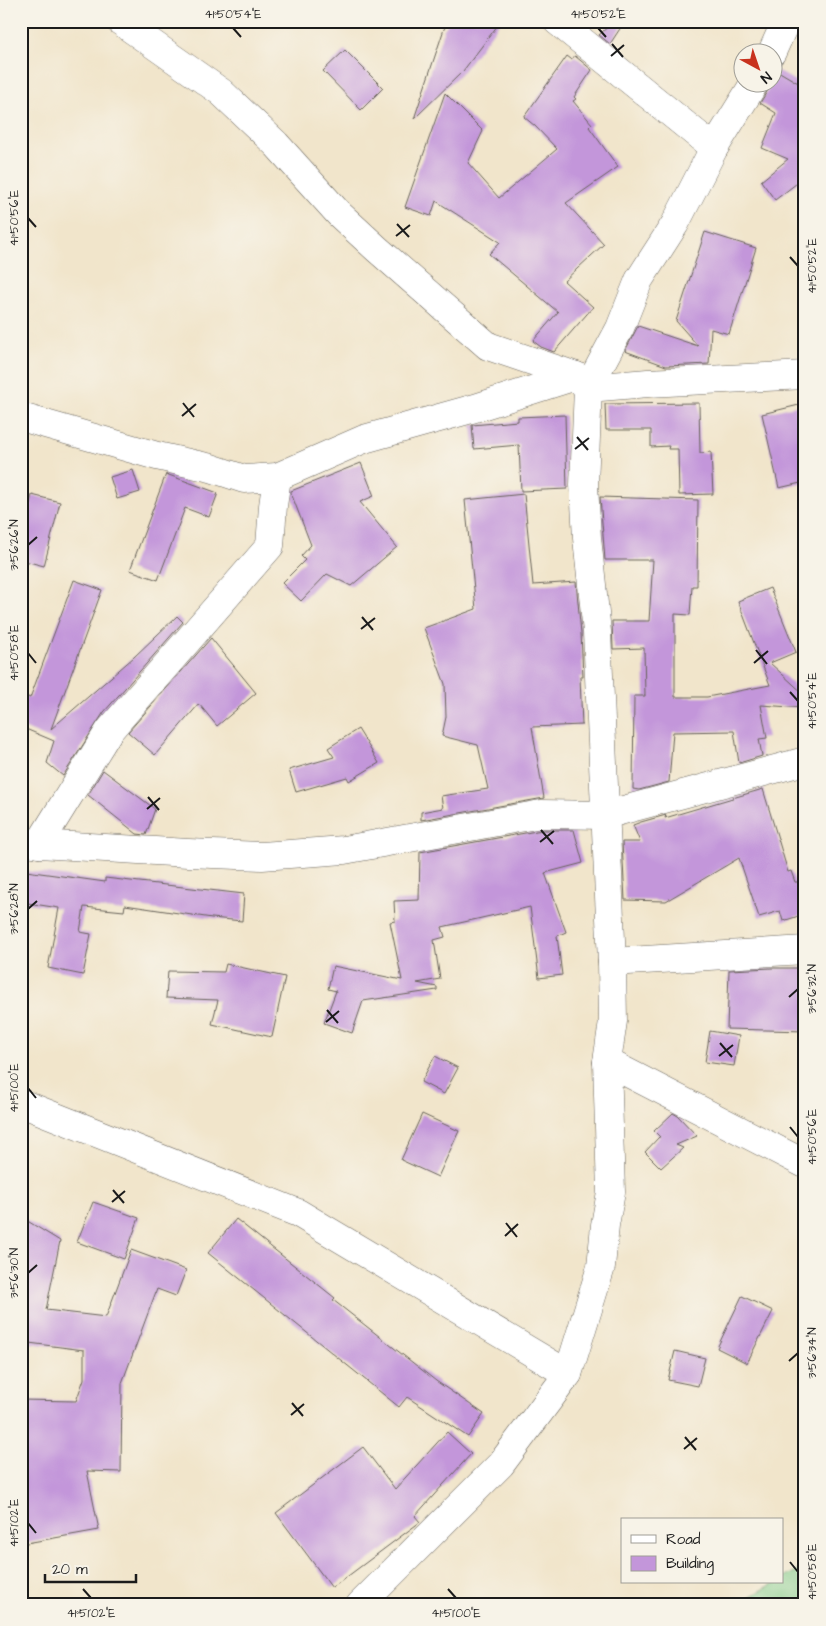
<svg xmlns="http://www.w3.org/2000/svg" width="826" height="1626" font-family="'Architects Daughter',sans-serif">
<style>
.green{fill:#81ca87;stroke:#4e7352}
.building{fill:#c396da}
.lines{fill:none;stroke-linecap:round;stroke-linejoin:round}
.minor-casing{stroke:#676259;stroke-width:29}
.minor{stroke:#fff;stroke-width:28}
.ticks{fill:none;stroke:#1c1c1c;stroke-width:2}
.neatline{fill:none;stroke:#1c1c1c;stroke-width:2}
.ticks-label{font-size:12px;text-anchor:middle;fill:#1c1c1c}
</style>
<rect width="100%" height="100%" fill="#f7f3e8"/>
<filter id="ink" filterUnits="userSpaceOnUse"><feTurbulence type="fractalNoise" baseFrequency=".02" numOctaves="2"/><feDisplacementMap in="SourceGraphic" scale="10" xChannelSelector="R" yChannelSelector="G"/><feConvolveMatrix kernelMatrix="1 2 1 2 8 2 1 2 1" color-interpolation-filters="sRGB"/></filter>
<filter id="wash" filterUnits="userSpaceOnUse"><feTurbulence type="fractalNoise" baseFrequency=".0096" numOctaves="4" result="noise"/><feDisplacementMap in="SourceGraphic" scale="20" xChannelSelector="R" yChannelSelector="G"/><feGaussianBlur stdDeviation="1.12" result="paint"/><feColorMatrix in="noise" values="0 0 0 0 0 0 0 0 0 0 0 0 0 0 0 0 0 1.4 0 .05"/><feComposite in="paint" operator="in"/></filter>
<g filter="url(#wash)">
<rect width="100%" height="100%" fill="#f1e5cb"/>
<path class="green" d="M805 1566V1605H736L776 1582H782V1579Z"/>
<g id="blocks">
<g class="building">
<path d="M450 21H501L463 71 414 119 444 29Z"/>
<path d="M614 21H619L623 24 610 44 599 35Z"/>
<path d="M345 50 383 88 361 110 323 71Z"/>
<path d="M567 56 571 59 575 56 592 70 574 97 576 99 573 101 592 124 589 127 618 167 566 203 604 244 564 281 593 307 554 352 541 347 533 341 558 312 489 254 500 242 436 201 431 216 405 207 445 93 483 131 468 163 499 198 557 149 535 126 524 117Z"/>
<path d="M778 71 805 87V177L775 200 761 181 788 159 762 148 776 113 760 103 768 90 771 82H774V78Z"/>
<path d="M705 232 756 248 729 334 711 329 709 364 666 366 625 351 638 326 698 346 676 321Z"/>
<path d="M699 403 700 453 711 452 713 494 679 495 678 449H668L669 446 651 447V430H606L605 404Z"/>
<path d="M799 405 805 429V482L779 488 762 414Z"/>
<path d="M565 415 567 489 521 491 519 445 474 449 472 425 518 421V417Z"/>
<path d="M361 463 374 496 360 502 397 547 351 586 327 574 301 601 282 583 305 560 301 556 311 545 291 493V491Z"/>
<path d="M133 470 140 492 117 499 110 477Z"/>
<path d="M166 474 218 493 209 517 185 508 158 580 130 570Z"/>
<path d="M524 494 533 585 576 582 581 633 583 677H580L582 725 532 727 544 798 421 820V812L443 808 441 796 488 789 478 745 442 736 446 717 445 684 424 628 476 609 465 500Z"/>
<path d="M32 495 60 502 44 566 21 560V527H24Z"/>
<path d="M600 497 698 500 697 586H692L690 615 675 614V697H707L770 685 738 601 770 588 796 652 770 663 805 695V708L761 705 767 738 759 739 762 756 739 763 734 731 673 732 669 782 639 790 633 789 634 696H645L644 648 613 649 612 621H649L653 560H605Z"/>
<path d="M74 580 102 590 51 729 134 657 177 616 183 622 104 712 63 776 47 763 54 741 21 727V694L30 698Z"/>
<path d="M211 638 256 693 217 726 199 704 155 755 128 732Z"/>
<path d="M358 729 379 763 349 781 347 777 296 792 289 770 334 757 328 748Z"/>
<path d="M103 770 155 809 146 835 137 834 88 795Z"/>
<path d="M763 789 788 872 791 871 795 882H805V914L783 921 780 911 759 917 739 858 666 901 625 900 622 842H640L633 825 641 822 666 815 665 818Z"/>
<path d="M542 830H574L583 863 545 873 566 932 557 936 562 975 539 978 530 907 442 927 445 937 434 940 440 979 417 983 437 987V990L363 1001 352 1033 324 1023 336 991 328 989 333 966 402 980 390 922 395 921 394 901 419 900 420 852Z"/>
<path d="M26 871 105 882V878L244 894 242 921 212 918 125 905 124 911 84 907 80 932 91 934 83 975 48 968 59 908 21 902Z"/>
<path d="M226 964 285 977 272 1037 212 1024 218 1000 166 998 168 971 224 972Z"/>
<path d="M772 968H805V1031L727 1029 729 970Z"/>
<path d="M710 1031 739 1036 734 1066 705 1062Z"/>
<path d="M435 1056 458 1068 444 1094 421 1082Z"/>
<path d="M673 1113 678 1116 697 1136 676 1145 683 1148 661 1168 645 1152 659 1137H660L654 1131Z"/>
<path d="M422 1114 459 1131 438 1177 401 1160Z"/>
<path d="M93 1202 139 1218 124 1259 77 1242Z"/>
<path d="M21 1217 60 1241 46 1310 106 1317 131 1250 186 1270 176 1296 157 1289 122 1383 121 1472 87 1471 99 1530 21 1544V1400L76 1401 84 1379V1350L21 1342Z"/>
<path d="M236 1219 335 1298 333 1300 436 1381 484 1414 468 1437 407 1397 399 1407 208 1253Z"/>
<path d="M742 1296 773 1311 747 1363 717 1348Z"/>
<path d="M675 1351 705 1358 698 1386 668 1380Z"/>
<path d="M447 1432 471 1454 415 1516 420 1522 332 1588 276 1513 363 1447 395 1489Z"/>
</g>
</g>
</g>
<g filter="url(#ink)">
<use href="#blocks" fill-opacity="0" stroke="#676259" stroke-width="1"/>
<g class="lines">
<g class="minor-casing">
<g id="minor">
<path d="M120 21 221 92 276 144 339 214 377 249 488 346 576 376"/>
<path d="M557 21 714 148"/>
<path d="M772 52 786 21"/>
<path d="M21 417 157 456 211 468 244 479 277 477 364 439 475 408 576 376 588 388 620 328 639 280 675 224 714 148 755 82"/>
<path d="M21 841 39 844 188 853 262 856 344 850 541 814 605 815 805 761"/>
<path d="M39 844 109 731 270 546 273 506 277 477"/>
<path d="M612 962 805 950"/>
<path d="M607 1062 805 1164"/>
<path d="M21 1103 298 1213 568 1374"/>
<path d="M360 1605 501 1464 568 1374 601 1267 605 1225 611 1192 607 1062 613 1021 612 962 597 632 587 538 584 485 588 388 648 383 805 375"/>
</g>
</g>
<use href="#minor" class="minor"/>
</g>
</g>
<path class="ticks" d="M233 28 241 37M598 28 606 37M612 44 623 57M611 56 624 45M28 218 36 227M397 224 409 237M396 236 410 225M790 257 798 266M183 403 194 417M182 416 196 404M577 437 588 450M575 449 589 438M28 545 37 537M362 617 373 630M361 629 375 618M756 650 767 664M28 653 36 663M754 663 768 651M790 692 798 701M148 797 159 810M147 809 160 798M541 830 553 844M540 842 554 831M28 909 37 901M789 997 798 989M327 1010 338 1023M326 1022 339 1011M720 1043 732 1057M719 1056 733 1045M28 1088 36 1098M790 1127 798 1137M113 1190 124 1203M112 1202 125 1191M506 1223 517 1237M505 1236 518 1224M28 1273 37 1265M789 1361 798 1353M292 1403 303 1416M291 1415 304 1404M685 1437 696 1450M684 1449 697 1438M28 1523 36 1533M790 1562 798 1572M83 1589 91 1598M448 1589 456 1598"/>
<rect width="826" height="1626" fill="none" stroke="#f7f3e8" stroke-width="55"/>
<rect x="621" y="1518" width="162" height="65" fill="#f7f3e8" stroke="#9f9d96"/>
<rect x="631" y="1535" width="25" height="8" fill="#ffffff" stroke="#9f9d96"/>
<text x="666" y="1544" font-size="15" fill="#1c1c1c">Road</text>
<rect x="631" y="1556" width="25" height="15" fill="#c396da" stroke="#9f9d96"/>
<text x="666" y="1568" font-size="15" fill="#1c1c1c">Building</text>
<g transform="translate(758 68) rotate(140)"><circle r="24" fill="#f7f3e8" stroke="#9f9d96"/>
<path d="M0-4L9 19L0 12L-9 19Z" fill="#c8321e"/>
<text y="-8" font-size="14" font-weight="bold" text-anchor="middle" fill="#1c1c1c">N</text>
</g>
<path d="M45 1574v8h91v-8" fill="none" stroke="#1c1c1c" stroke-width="2.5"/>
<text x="52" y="1574" font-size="15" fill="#1c1c1c" stroke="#f7f3e8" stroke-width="4" paint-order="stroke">20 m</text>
<rect x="28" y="28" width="770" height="1570" class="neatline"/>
<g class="ticks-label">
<text x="233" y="18">41°50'54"E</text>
<text x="598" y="18">41°50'52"E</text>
<text transform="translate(14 218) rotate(-90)" y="4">41°50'56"E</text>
<text transform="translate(812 266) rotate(-90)" y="4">41°50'52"E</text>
<text transform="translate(14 545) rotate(-90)" y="4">3°56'26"N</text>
<text transform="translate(14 653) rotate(-90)" y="4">41°50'58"E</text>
<text transform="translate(812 701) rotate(-90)" y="4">41°50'54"E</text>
<text transform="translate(14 909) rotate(-90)" y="4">3°56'28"N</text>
<text transform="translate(812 989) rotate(-90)" y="4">3°56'32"N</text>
<text transform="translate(14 1088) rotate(-90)" y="4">41°51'00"E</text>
<text transform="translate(812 1137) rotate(-90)" y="4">41°50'56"E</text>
<text transform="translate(14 1273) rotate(-90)" y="4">3°56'30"N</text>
<text transform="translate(812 1353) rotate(-90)" y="4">3°56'34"N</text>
<text transform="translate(14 1523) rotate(-90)" y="4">41°51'02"E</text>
<text transform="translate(812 1572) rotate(-90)" y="4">41°50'58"E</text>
<text x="91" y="1617">41°51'02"E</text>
<text x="456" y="1617">41°51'00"E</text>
</g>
</svg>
